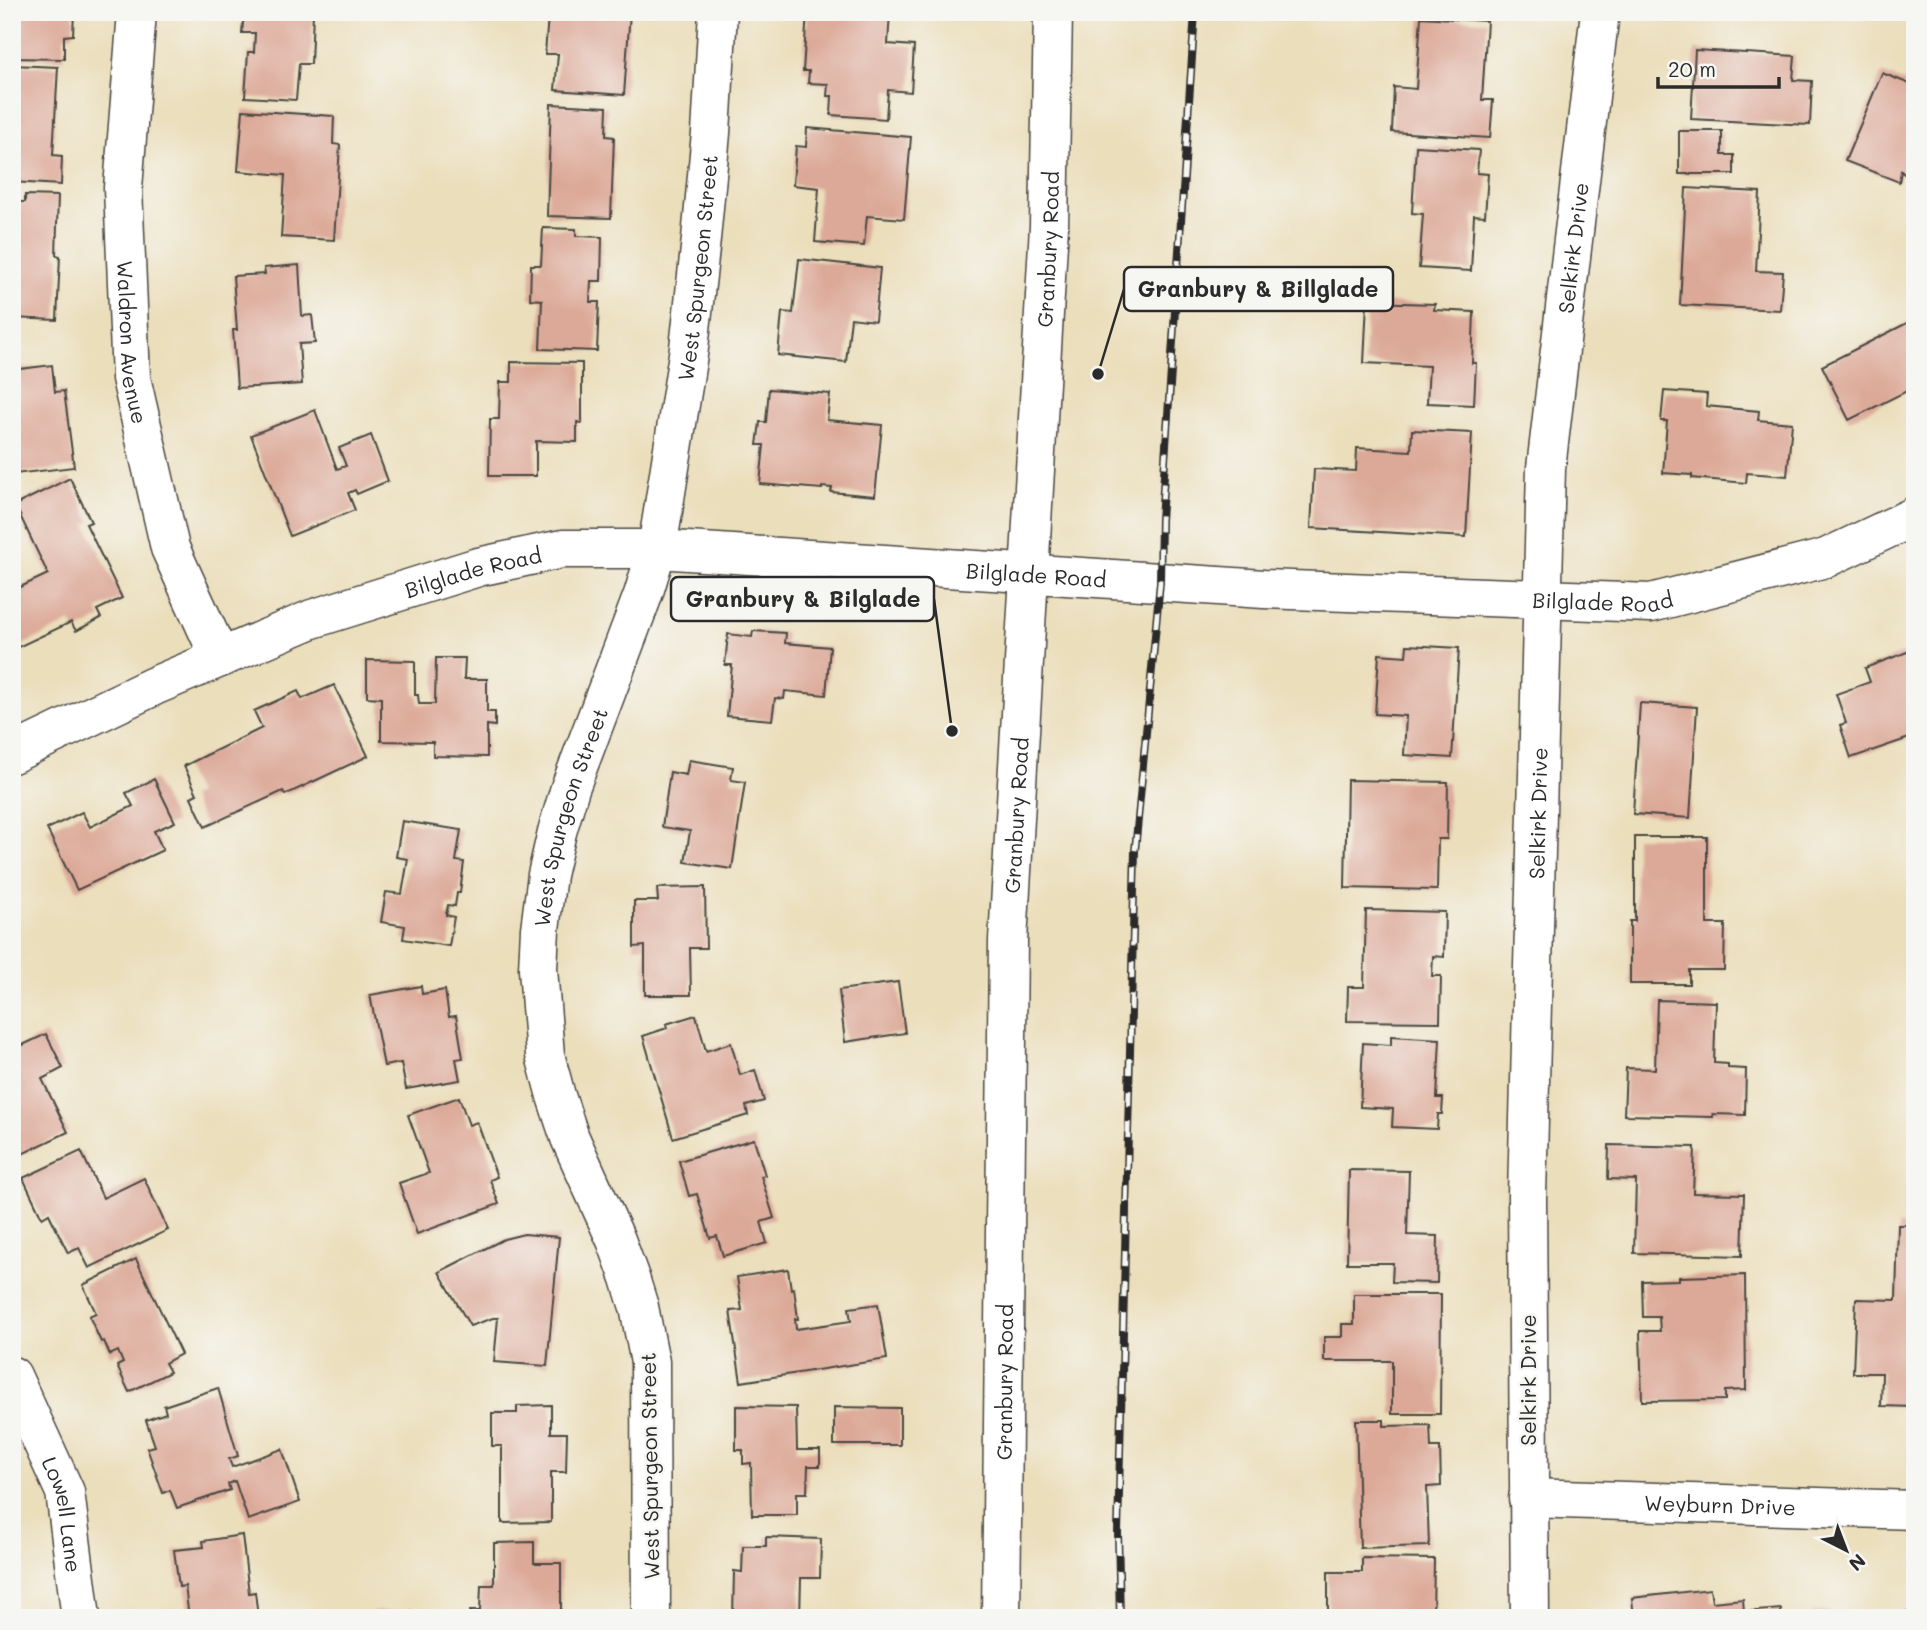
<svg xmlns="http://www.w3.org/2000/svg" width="1927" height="1630" font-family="Mali,sans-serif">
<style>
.building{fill:#dca897}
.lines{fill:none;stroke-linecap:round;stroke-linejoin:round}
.minor-casing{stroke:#484641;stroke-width:41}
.major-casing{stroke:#484641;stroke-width:41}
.minor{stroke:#fff;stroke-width:38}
.major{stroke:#fff;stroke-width:38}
.rail-casing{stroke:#2b2b2b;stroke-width:8}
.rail{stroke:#f6f6f2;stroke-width:5;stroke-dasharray:16;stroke-linecap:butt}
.labels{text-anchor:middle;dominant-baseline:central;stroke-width:5;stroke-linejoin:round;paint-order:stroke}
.street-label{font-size:21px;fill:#2b2b2b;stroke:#f6f6f2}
.leader{fill:none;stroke:#2b2b2b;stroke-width:2.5}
.callout-dot{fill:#2b2b2b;stroke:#f6f6f2;stroke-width:2.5}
.callout{fill:#f6f6f2;stroke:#2b2b2b;stroke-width:2.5}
.callout-label{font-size:23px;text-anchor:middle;font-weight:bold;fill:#2b2b2b}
</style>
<rect width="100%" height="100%" fill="#f6f6f2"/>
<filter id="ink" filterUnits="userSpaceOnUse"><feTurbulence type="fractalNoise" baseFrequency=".0143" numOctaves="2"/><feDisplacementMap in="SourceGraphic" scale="14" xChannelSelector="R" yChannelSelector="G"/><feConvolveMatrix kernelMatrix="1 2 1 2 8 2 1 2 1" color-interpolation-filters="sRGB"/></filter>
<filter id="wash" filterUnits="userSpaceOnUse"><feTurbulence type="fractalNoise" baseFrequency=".00686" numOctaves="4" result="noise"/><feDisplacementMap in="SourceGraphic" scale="28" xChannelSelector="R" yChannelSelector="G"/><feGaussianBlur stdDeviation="1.57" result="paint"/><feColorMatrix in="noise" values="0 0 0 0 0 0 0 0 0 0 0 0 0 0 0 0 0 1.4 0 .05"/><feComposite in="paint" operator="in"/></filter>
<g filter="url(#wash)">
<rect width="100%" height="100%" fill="#ebdebb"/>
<g id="blocks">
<g class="building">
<path d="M12 12H74L73 35 64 36V59L12 58Z"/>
<path d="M244 12H313L311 64H299L296 100 245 97 248 52H254L255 33H242Z"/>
<path d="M559 12H630L624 95 555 90 558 54H545L548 15 559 16Z"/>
<path d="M807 12H890L888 44 914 46 911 92 888 90 886 119 831 115 832 96H827L828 84 808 83 809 71H803Z"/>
<path d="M1421 17 1487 21 1482 100H1493L1490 138 1392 132 1394 87 1416 89Z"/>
<path d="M1695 50 1795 56 1793 80 1812 81 1810 125 1691 119Z"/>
<path d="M12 65 58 67 53 155 62 156 61 185 12 182Z"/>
<path d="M1882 73 1915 86V184L1901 171 1899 182 1845 161Z"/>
<path d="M551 104 607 107 606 136 614 137 611 218 547 216Z"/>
<path d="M243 110 334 116 333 144 340 145 334 240 281 237 285 175 238 171Z"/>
<path d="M807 128 911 137 904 219 867 216 864 246 815 242 819 188 793 185 796 146 806 147Z"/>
<path d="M1679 131H1722V155H1734V174H1679Z"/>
<path d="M1416 146 1479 150 1477 173 1488 174 1485 216 1474 215 1471 271 1419 268 1423 214 1412 213Z"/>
<path d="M1686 188 1760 192 1756 271 1783 272 1780 310 1680 305Z"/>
<path d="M25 195 58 196 56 255 60 256 57 320 12 318V202H25Z"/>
<path d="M543 228 576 229V236L602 237 601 281H591L590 302H599L597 351 540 349 542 300 530 299 531 265H541Z"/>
<path d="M799 259 880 268 875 321 851 318 846 362 778 355 782 312 793 313Z"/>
<path d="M299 265 302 316 312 315 315 343 299 344 302 384 237 388 233 330H237L233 276 265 274 264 268Z"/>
<path d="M1367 302 1435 304 1434 310 1474 312 1472 363H1476L1474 405 1427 403 1429 366 1364 363Z"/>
<path d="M1915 319V387L1849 420 1822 366Z"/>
<path d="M511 362 582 363V423L577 422V442L536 441V476H489L490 419H499L500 382H511Z"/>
<path d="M52 365 55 392 64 391 74 467 15 474 12 455V370Z"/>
<path d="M769 389 830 394 827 420 882 425 875 496 831 492 832 488 822 487V489L760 484 764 445H757L760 422H766Z"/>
<path d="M1664 391 1707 394 1706 406 1759 411 1758 420 1792 423 1787 476 1747 473 1746 483 1692 478V475L1663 473 1667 421H1661Z"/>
<path d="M315 410 337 469 346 466 339 448 371 435 388 481 357 494 355 490 348 493 355 510 290 536 251 435Z"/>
<path d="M1412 430 1472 433 1466 537 1311 528 1314 469 1356 471 1357 448 1411 451Z"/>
<path d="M70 478 91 522 86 524 122 598 97 610 101 618 76 631 71 622 12 650V591L48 574 15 505Z"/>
<path d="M753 631 786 633 785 643 830 647 826 695 785 691 784 699 775 698 772 720 727 716 732 665H725L728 634 752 637Z"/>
<path d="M1407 645 1459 648 1452 758 1404 755 1406 716 1375 714 1379 654 1406 656Z"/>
<path d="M1915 649V736L1851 758 1840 725 1846 723 1836 694 1870 682 1865 668Z"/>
<path d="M436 658H465L464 679H487V712H495V726L487 725V757L433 756V742L381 741V698L367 697V660L415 661V695H418L419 704H435Z"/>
<path d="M334 685 368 756 285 795 283 791 205 827 191 797 197 794 184 766 262 728 254 711 298 691 302 699Z"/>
<path d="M1640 703 1697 707 1690 818 1633 814Z"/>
<path d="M689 760 733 767 731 780 745 782 732 869 685 862 690 831 662 827 670 772 686 775Z"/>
<path d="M154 779 175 822 154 831 163 850 77 890 47 829 82 812 90 827 133 806 126 793Z"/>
<path d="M1347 780 1448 782 1447 839H1438L1437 890 1345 888Z"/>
<path d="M402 821 461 830 456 861 464 862 460 893H457L455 906 448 905 446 915 454 917 449 946 403 939 405 926 381 922 386 892 402 894 408 859 396 857Z"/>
<path d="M1635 837H1707V924H1725L1724 970H1689V984H1630V921H1635Z"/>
<path d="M705 887 706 948H690L691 995H645V946L634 947V901H658L657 888Z"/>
<path d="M1366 910 1445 912 1444 957 1433 956 1432 976H1441L1440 1022 1347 1021 1348 987H1364Z"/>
<path d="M898 982 905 1033 845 1042 839 990Z"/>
<path d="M421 986 422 994 445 990 449 1017 456 1016 463 1058 456 1059 460 1080 406 1089 401 1063 384 1066 370 995Z"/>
<path d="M1657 1000 1716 1002 1714 1063 1728 1064V1068L1746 1069 1745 1115 1713 1114V1117L1624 1115 1626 1068 1655 1069Z"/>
<path d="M696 1015 706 1051 731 1043 740 1075 755 1070 764 1101 746 1106 748 1115 673 1138 643 1036 667 1028 666 1024Z"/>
<path d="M46 1034 63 1068 42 1079 68 1132 18 1156 12 1144V1050Z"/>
<path d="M1391 1036 1440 1039 1437 1098H1443L1442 1114H1438L1437 1129 1392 1127 1393 1109 1360 1107 1363 1043 1391 1045Z"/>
<path d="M459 1097 469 1125 477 1122 497 1177 490 1180 499 1204 417 1234 399 1183 429 1173 408 1115Z"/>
<path d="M754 1139 765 1175 761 1176 774 1218 761 1222 767 1243 723 1256 717 1236 710 1238 697 1194 689 1196 679 1161Z"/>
<path d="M1609 1145 1695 1147 1693 1193 1744 1194 1742 1256 1634 1253 1636 1180 1608 1179Z"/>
<path d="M81 1151 103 1198 144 1178 168 1230 89 1268 79 1248 68 1253 49 1214 42 1218 23 1178Z"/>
<path d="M1349 1170 1409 1171 1407 1235 1438 1236 1437 1283 1392 1282 1393 1263H1347Z"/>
<path d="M1898 1225H1915V1407L1881 1406 1882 1373H1853L1856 1299 1896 1300Z"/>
<path d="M524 1234 559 1237 547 1366 494 1362 498 1318H493L470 1326 439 1272 504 1239Z"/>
<path d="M136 1259 181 1354 165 1363 170 1372 129 1392 117 1366 123 1363 118 1351 110 1355 104 1341 101 1342 89 1316 96 1313 83 1285Z"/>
<path d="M788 1269 791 1289 794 1288 798 1319H795L796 1329 851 1321 849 1308 878 1304 887 1359 741 1382 730 1311 742 1310 737 1277Z"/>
<path d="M1745 1275 1746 1390 1725 1391V1400L1642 1401 1640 1331H1660L1659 1317H1643L1642 1281 1679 1280V1277Z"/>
<path d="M1354 1294H1441L1440 1414H1392V1361H1324V1337H1342V1324H1354Z"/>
<path d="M218 1388 238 1456 229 1459 232 1467 282 1449 300 1502 248 1520 235 1481 228 1484 230 1490 177 1508 170 1490 163 1493 147 1448 155 1446 146 1420 166 1413 164 1406Z"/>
<path d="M551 1405V1433H567L566 1472H551V1522L502 1523V1446H492V1413H517V1406Z"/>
<path d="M736 1406 796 1407 797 1450H820V1466H808L807 1493H797V1515H752L751 1463 743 1464V1450H736Z"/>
<path d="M834 1407 900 1408V1445H834Z"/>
<path d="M1356 1420H1384V1426L1430 1425 1431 1447H1440L1441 1486 1427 1487 1429 1546 1360 1548Z"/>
<path d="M242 1535 249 1593 255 1592 258 1618H189L185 1586 179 1587 174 1550 204 1547 203 1541Z"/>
<path d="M766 1537 821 1539 820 1578H801L800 1618H733L734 1571 742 1572 743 1546H766Z"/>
<path d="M534 1542V1563H561V1618H470V1611H480L481 1585H494V1543Z"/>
<path d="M1362 1558 1434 1559 1433 1618H1328V1572H1362Z"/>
<path d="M1710 1589 1712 1602 1743 1599 1744 1612 1781 1609V1618H1634L1632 1598Z"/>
<rect x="371" y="1611" width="46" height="7"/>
<rect x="1812" y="1612" width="103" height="6"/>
</g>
</g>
</g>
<g filter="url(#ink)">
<use href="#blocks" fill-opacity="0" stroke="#484641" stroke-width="2"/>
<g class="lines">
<g class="minor-casing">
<g id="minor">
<path id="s1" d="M137 12 123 188 131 378 170 548 220 658"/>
<path id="s2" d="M12 754 154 686 312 619 478 567 562 549H657L1264 589 1651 603 1826 558 1915 516"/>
<path id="s3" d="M12 1376 65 1492 81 1618"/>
<path id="s4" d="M1528 1498 1915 1510"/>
<path id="s5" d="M651 1618 650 1362 639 1307 630 1278 616 1240 570 1138 556 1096 545 1055 538 969 540 929 547 875 557 832 570 788 643 595 657 549 689 348 701 239 711 133 718 12"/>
<path id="s6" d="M1530 1618 1527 1196 1546 468 1600 12"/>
</g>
</g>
<g class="major-casing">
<g id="major">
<path id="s7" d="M1001 1618 1008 941 1049 226 1053 12"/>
</g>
</g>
<use href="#minor" class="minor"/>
<use href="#major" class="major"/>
<g class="rail-casing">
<path id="rail" d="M1120 1618 1118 1533 1135 851 1160 582 1161 520 1195 12"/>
</g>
<use href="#rail" class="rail"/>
</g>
</g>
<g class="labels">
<g class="street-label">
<text stroke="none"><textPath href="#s7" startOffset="1370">Granbury Road</textPath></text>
<text stroke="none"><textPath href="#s6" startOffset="1372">Selkirk Drive</textPath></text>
<text stroke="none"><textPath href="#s5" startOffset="1391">West Spurgeon Street</textPath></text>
<text stroke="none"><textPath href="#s1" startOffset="331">Waldron Avenue</textPath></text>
<text stroke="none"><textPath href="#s2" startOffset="497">Bilglade Road</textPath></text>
<text stroke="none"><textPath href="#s2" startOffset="1064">Bilglade Road</textPath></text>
<text stroke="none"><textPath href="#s2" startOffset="1631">Bilglade Road</textPath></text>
<text stroke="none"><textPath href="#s6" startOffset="805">Selkirk Drive</textPath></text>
<text stroke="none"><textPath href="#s7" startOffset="803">Granbury Road</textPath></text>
<text stroke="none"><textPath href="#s5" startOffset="824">West Spurgeon Street</textPath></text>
<text transform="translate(1527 1380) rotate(-90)">Selkirk Drive</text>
<text stroke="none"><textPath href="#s7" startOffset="236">Granbury Road</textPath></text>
<text transform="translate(649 1466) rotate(-91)">West Spurgeon Street</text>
<text stroke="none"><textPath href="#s4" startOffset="192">Weyburn Drive</textPath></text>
<text stroke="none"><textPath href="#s3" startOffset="149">Lowell Lane</textPath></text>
</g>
</g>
<path class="leader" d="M1098 374L1124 289M952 731L934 599"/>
<g class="callout-dot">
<circle cx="1098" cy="374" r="7"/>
<circle cx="952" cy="731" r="7"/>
</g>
<g class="callout">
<rect x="1124" y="267" width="269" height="44" rx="7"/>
<rect x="671" y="577" width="263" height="44" rx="7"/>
</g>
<g class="callout-label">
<text x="1258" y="297">Granbury &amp; Billglade</text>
<text x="803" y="607">Granbury &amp; Bilglade</text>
</g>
<rect width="1927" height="1630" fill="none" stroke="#f6f6f2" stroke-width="42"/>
<g transform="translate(1846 1550) rotate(138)" stroke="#f6f6f2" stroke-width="5" paint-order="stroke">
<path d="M0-5L12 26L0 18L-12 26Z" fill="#2b2b2b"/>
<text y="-10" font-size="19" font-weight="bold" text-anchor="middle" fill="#2b2b2b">N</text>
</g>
<path d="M1658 77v10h121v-10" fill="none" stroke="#2b2b2b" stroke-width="3.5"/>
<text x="1668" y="77" font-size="21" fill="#2b2b2b" stroke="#f6f6f2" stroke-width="5" paint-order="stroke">20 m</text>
</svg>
